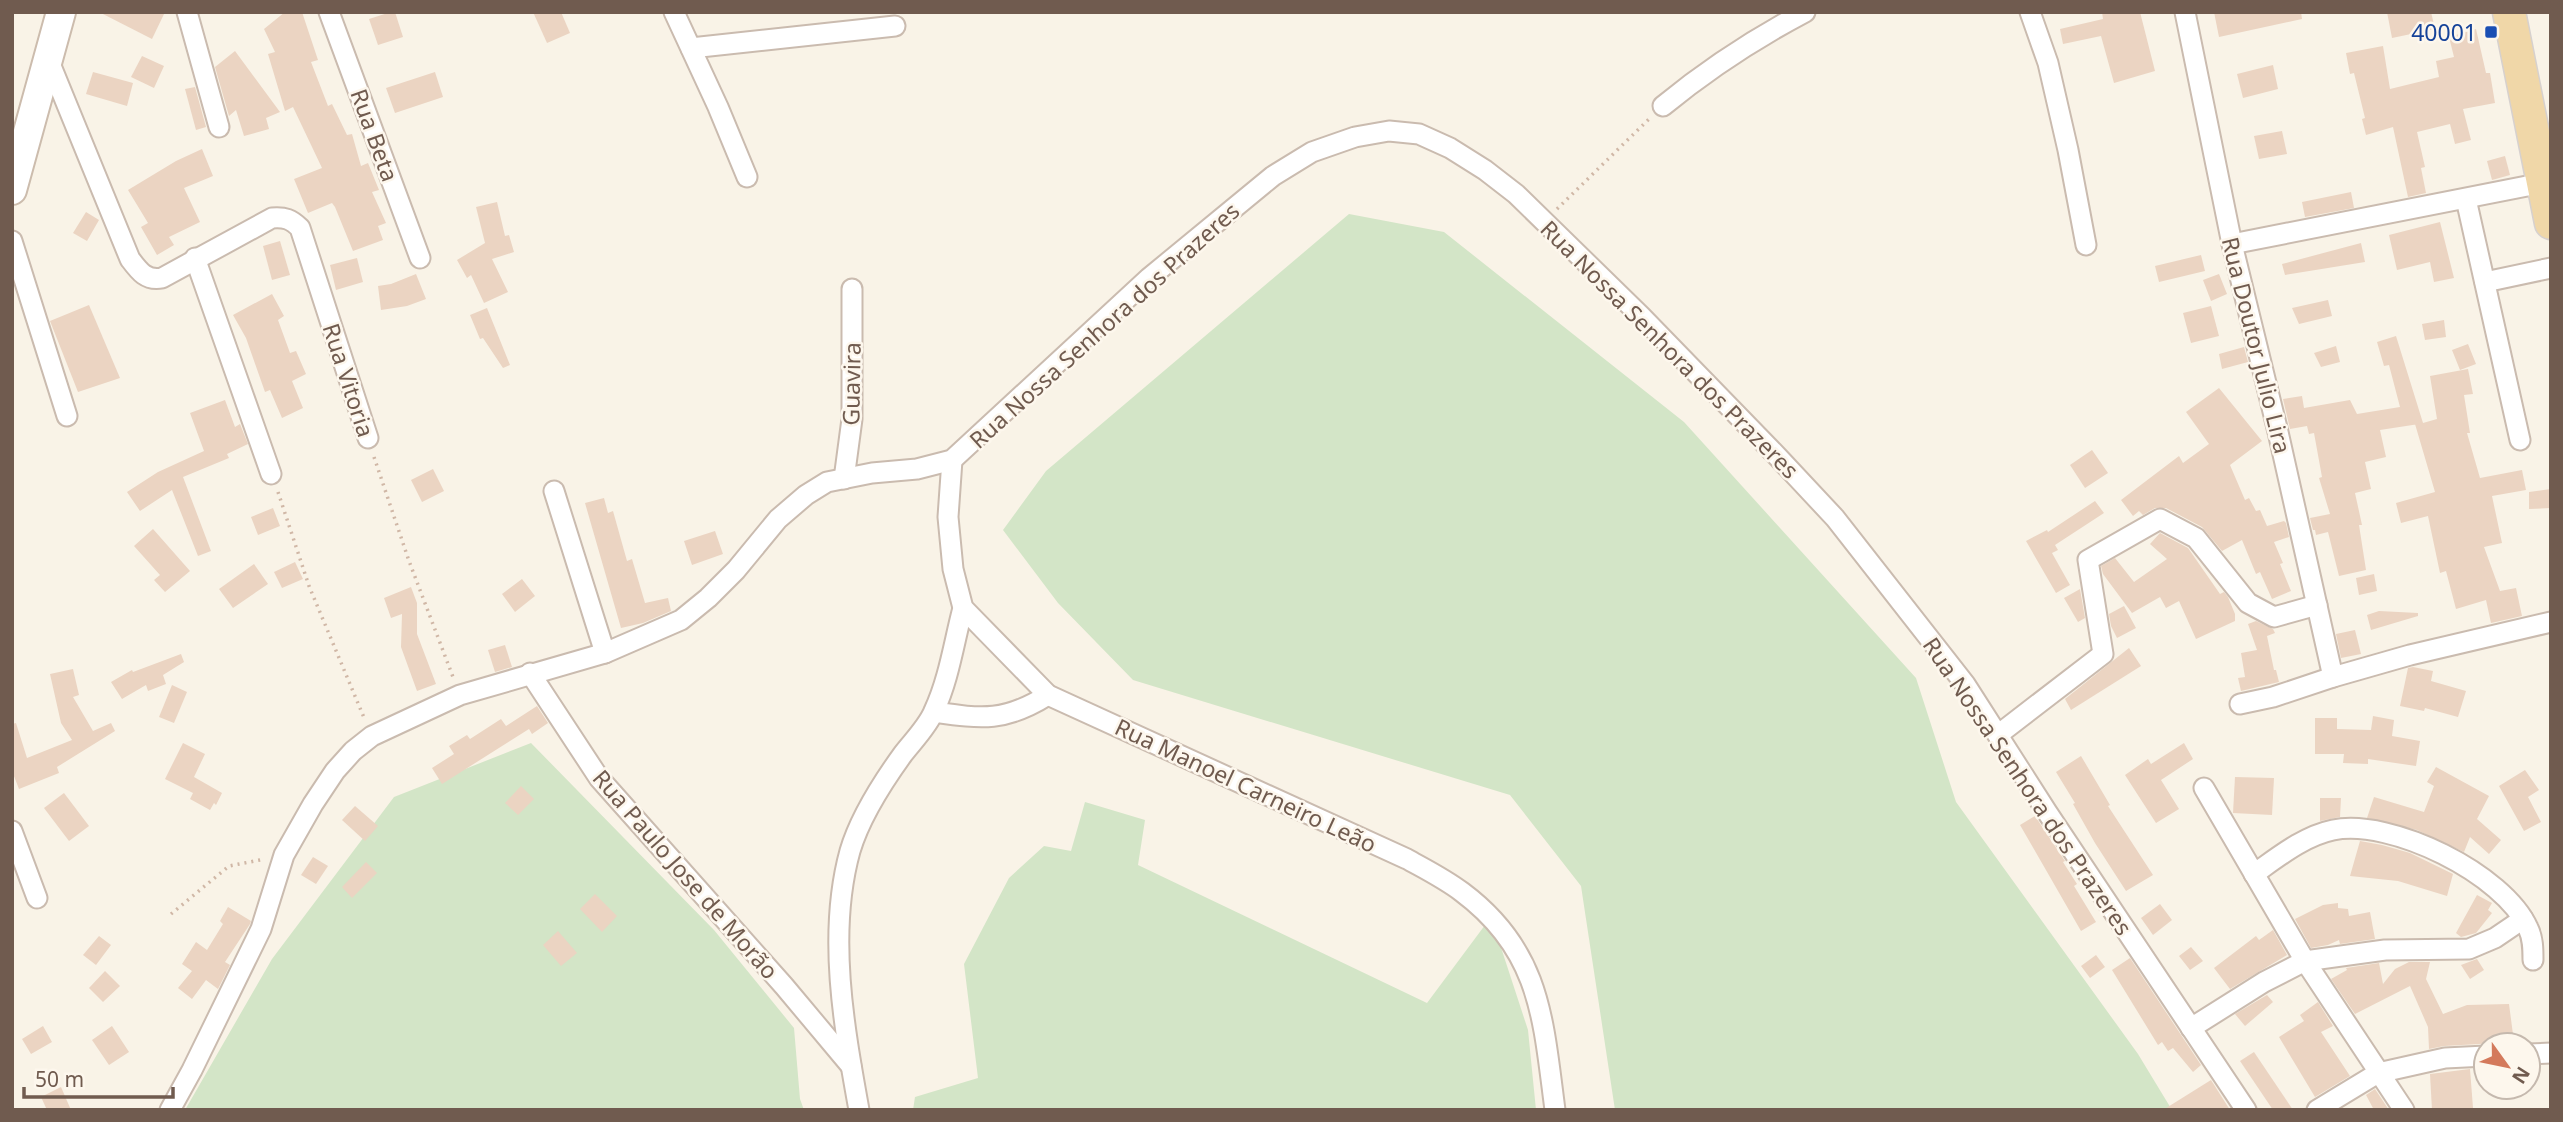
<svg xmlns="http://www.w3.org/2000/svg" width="2563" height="1122" font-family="'Noto Sans',sans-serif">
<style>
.green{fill:#d3e5c7}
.building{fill:#ebd4c2}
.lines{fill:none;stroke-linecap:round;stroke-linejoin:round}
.minor-casing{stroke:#cabbaf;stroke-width:23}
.secondary-casing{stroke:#ccbcad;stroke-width:32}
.primary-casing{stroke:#d7d1ce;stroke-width:35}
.path{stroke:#d0b7a6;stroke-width:3.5;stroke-dasharray:2 5;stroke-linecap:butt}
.minor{stroke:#fff;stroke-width:19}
.secondary{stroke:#fff;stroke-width:28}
.primary{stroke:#f0d7a8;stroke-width:32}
.transit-dot{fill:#1a4fb4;stroke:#fdf7ed;stroke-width:2.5}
.labels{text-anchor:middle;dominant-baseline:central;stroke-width:5;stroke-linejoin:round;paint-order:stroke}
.transit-label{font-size:23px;fill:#164399;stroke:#fdf7ed;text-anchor:end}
.street-label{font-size:23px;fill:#705b4f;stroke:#fdf7ed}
</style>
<rect width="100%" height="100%" fill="#f9f3e7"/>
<g class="green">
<path d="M1349 214 1444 232 1684 422 1916 678 1956 802 2138 1054 2172 1110H1615L1581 886 1510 795 1133 680 1058 603 1003 530 1046 471Z"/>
<path d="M531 743 714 930 794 1028 800 1099 804 1110H185L272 959 394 797Z"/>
<path d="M1085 802 1145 820 1138 865 1427 1003 1491 917 1528 1030 1536 1110H913L915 1097 978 1078 964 964 1009 878 1044 846 1071 851Z"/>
</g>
<g class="building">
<path d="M99 12H165L152 39Z"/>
<path d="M285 12H302L318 60 311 62 328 106 332 104 347 135 352 134 361 166 368 163 379 190 372 192 386 223 378 226 383 240 353 251 335 207 332 203 308 213 294 179 322 168 293 107 285 111 268 54 275 52 264 29Z"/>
<path d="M391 12H395L403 37 378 45 369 19Z"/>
<path d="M533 12H561L570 33 547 43Z"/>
<path d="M2102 12H2140L2155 71 2114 83 2101 36 2063 44 2060 29 2103 19Z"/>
<path d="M2214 12H2301L2302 19 2219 37Z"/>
<path d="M2387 12H2431L2435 29 2392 38Z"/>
<path d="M2476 29 2486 73H2490L2495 103 2463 109 2471 140 2455 144 2450 124 2417 132 2425 167 2421 168 2426 193 2408 197 2393 127 2366 135 2362 119 2365 118 2354 73 2350 74 2346 53 2383 46 2390 89 2439 77 2436 61 2454 57 2449 37Z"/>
<path d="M235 51 280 112 266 118 269 129 244 136 236 110 229 116 215 67Z"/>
<path d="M142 56 164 66 154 88 131 77Z"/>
<path d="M2273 65 2278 89 2243 98 2237 74Z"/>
<path d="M93 72 133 83 127 106 86 94Z"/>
<path d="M435 72 443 97 395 113 386 88Z"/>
<path d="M195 87 206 127 196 130 185 89Z"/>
<path d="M2282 131 2287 154 2259 159 2254 136Z"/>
<path d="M202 149 213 176 184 188 200 222 169 237 174 245 157 255 141 227 148 223 128 190 176 161Z"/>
<path d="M2505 156 2510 175 2492 180 2487 161Z"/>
<path d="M2351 192 2354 208 2305 217 2302 202Z"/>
<path d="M497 202 505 236 509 235 514 252 492 259 508 292 484 303 471 275 467 278 457 260 485 243 476 207Z"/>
<path d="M86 212 99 220 87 241 73 233Z"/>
<path d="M2440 222 2454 278 2434 282 2430 262 2397 270 2389 235Z"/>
<path d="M280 241 290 275 272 280 263 246Z"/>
<path d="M2361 243 2365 262 2285 275 2282 264Z"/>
<path d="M2201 255 2205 271 2159 282 2155 266Z"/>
<path d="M357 258 363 282 336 290 330 265Z"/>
<path d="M416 274 426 299 407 306 381 310 378 286 391 284Z"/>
<path d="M2219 274 2227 294 2211 301 2203 280Z"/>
<path d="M272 294 284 316 278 320 290 353 296 351 306 374 292 381 303 408 282 418 270 390 265 392 246 338 233 315Z"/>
<path d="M2328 300 2332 316 2299 324 2292 308Z"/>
<path d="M89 305 120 378 78 392 50 321Z"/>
<path d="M2211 306 2219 336 2191 343 2183 313Z"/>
<path d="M487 308 510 365 503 368 483 338 480 339 470 315Z"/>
<path d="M2444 320 2446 337 2425 340 2422 324Z"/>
<path d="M2396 336 2423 423 2437 419 2430 376 2468 369 2473 394 2464 395 2470 433H2467L2480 478 2522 470 2526 490 2492 496 2502 543 2484 547 2500 591 2516 588 2522 616 2491 623 2486 600 2456 609 2446 571 2440 573 2428 516 2401 523 2396 503 2435 492 2415 424H2419L2380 430 2386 457 2365 462 2371 489 2355 493 2362 525H2359L2366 570 2339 576 2328 532 2316 535 2315 530H2313L2310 518 2330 514 2319 478 2322 477 2314 433 2309 434 2307 426 2290 429 2283 399 2302 396 2304 408 2350 400 2357 414 2400 407 2389 365 2384 366 2377 342Z"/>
<path d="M2468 344 2476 364 2460 370 2452 350Z"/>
<path d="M2336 346 2340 362 2321 367 2314 353Z"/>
<path d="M2244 347 2248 362 2222 369 2219 354Z"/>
<path d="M2219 388 2262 441 2230 465 2245 500 2249 498 2256 511 2260 510 2267 526 2284 521 2286 523 2289 537 2274 542 2283 563 2280 564 2291 591 2272 599 2260 572 2256 574 2242 540 2222 551 2202 527 2166 508H2155L2143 515 2139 511 2133 516 2121 500 2179 456 2183 463 2209 444 2186 412Z"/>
<path d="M225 400 235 427 240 424 248 444 227 454 229 458 183 477 211 551 198 556 172 490 140 511 127 492 158 472 204 451 190 413Z"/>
<path d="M2092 450 2108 473 2085 488 2070 465Z"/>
<path d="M433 469 444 491 422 502 411 480Z"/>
<path d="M2551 489V508L2529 509V492Z"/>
<path d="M604 498 608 513 613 511 627 561 632 559 645 603 668 598 671 611 643 623 621 628 585 503Z"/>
<path d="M2095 501 2104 513 2055 545 2058 550 2052 553 2070 585 2056 593 2026 541 2047 530 2048 532Z"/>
<path d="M273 508 280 526 258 535 251 517Z"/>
<path d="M153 529 190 571 165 592 154 580 160 575 134 546Z"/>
<path d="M715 531 723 554 692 565 684 541Z"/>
<path d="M2160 533 2188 548 2220 594 2224 592 2228 597 2235 614V621L2196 639 2179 601 2166 608 2160 597 2132 613 2103 574 2101 566 2115 558 2134 582 2167 559 2150 544Z"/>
<path d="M295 562 303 579 282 588 274 572Z"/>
<path d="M254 564 268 584 233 608 219 589Z"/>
<path d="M2374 574 2377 591 2359 595 2356 578Z"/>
<path d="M522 579 535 596 515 612 502 594Z"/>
<path d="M411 587 417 603V634L436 684 417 691 401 647 402 614 391 618 384 598Z"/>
<path d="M2080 589 2085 618 2078 622 2064 598Z"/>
<path d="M2124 606 2136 628 2117 638 2111 626 2109 614Z"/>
<path d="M2379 611 2418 613V616L2371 630 2367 615Z"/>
<path d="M2256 621 2273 629 2275 633 2267 636 2274 670H2276L2279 682 2241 691 2238 678 2245 677 2241 653 2257 650 2248 624Z"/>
<path d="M2355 630 2361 654 2341 658 2336 634Z"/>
<path d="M505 645 512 667 495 672 488 650Z"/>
<path d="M2129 648 2141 666 2071 710 2065 699Z"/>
<path d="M181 654 184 662 163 675 166 684 148 691 146 685 122 699 111 682 132 670 133 672Z"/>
<path d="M2413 667 2433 671 2431 681 2466 691 2458 717 2425 708 2424 711 2400 706 2408 668Z"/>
<path d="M73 669 79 695 73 697 93 731 111 723 115 731 57 767 59 773 19 789 12 771V724L16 723 27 758 72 740 61 723 50 674Z"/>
<path d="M172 685 187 692 174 723 159 717Z"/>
<path d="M537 706 548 723 532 734 529 729 442 784 432 768 454 754 449 746 467 735 470 739 501 719 506 726Z"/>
<path d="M2373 716 2394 720 2392 736 2420 741 2416 766 2368 759V764L2343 763 2344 754H2315V718H2337V729L2371 730Z"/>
<path d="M183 743 205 754 194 777 222 793 216 805 214 803 210 810 190 799 193 793 165 779Z"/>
<path d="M2184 743 2193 759 2161 780 2179 809 2156 823 2125 775 2148 759 2151 764Z"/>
<path d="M2081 756 2110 805 2108 806 2153 875 2126 891 2095 843 2073 804 2075 803 2056 772Z"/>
<path d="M2436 767 2489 796 2477 819 2501 840 2489 854 2470 837 2464 852 2417 830 2367 818 2374 797 2424 812 2434 786 2427 782Z"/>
<path d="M2525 770 2539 790 2528 797 2541 822 2524 831 2499 786Z"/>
<path d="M2235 777 2274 778 2272 815 2233 813Z"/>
<path d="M521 786 534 799 518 815 505 803Z"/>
<path d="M64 793 89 826 69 841 44 808Z"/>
<path d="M2320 798H2341L2340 817 2320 821Z"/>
<path d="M355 806 378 826 365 841 342 820Z"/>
<path d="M2035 816 2065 861 2063 862 2077 884 2074 886 2096 922 2081 931 2020 825Z"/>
<path d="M2360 841 2382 845 2410 853 2453 874 2447 896 2398 881 2350 876Z"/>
<path d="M313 857 328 866 316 884 301 875Z"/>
<path d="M366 862 377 873 352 898 342 887Z"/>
<path d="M595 894 617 916 602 932 580 909Z"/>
<path d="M2477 895 2492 903 2488 910 2492 913 2476 933 2461 937 2456 933Z"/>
<path d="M2338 903V908L2348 909 2349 916 2370 912 2375 939 2340 944 2339 940 2328 945 2311 948 2295 919 2323 905Z"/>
<path d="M2160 904 2172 920 2153 935 2141 918Z"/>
<path d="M228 907 251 921 250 924 225 962 230 965 218 989 206 980 192 999 178 988 192 971 182 964 196 942 207 950 223 924 220 921Z"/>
<path d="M2273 930 2287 955 2230 989 2214 968 2256 936 2259 940Z"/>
<path d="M558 931 577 953 561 966 543 945Z"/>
<path d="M99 936 111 945 96 965 83 955Z"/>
<path d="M2191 947 2203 961 2190 970 2179 956Z"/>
<path d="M2096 955 2105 967 2090 978 2081 966Z"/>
<path d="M2130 958 2201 1065 2193 1072 2173 1048 2168 1051 2162 1042 2158 1045 2112 970Z"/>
<path d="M2477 959 2484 970 2470 979 2461 965Z"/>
<path d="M2409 962H2430L2426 979 2443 1014 2467 1005 2509 1004 2514 1042 2444 1046 2429 1049 2428 1027 2410 986 2355 1014 2331 979 2347 970 2346 968 2379 963 2383 984 2395 969Z"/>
<path d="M105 971 120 986 103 1002 89 988Z"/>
<path d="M2267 995 2273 1002 2245 1026 2235 1014Z"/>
<path d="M2318 1002 2333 1026 2321 1032 2350 1076 2315 1097 2279 1037 2304 1021 2300 1015Z"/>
<path d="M43 1026 52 1042 31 1054 22 1039Z"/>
<path d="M112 1026 129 1052 109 1065 92 1040Z"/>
<path d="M2254 1052 2293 1110H2273L2240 1061Z"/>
<path d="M2470 1069 2473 1108 2432 1110 2430 1074Z"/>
<path d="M2211 1080 2230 1110H2163Z"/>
<path d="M61 1087 71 1110H47L41 1097Z"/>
<path d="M2375 1089 2389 1110H2374L2366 1095Z"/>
</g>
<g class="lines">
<g class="minor-casing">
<g id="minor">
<path d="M187 12 219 127"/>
<path d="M329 12 420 258"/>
<path d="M674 12 718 107 747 177"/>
<path d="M2030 12 2048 63 2068 150 2086 245"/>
<path d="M2185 12 2232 244 2278 432 2333 677"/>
<path d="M691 48 895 26"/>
<path d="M49 61 130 259C139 271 146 281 162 278L272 218C285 217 291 219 300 228L368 438"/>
<path d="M1663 106C1708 69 1754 39 1805 12"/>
<path d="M2466 199 2520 440"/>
<path d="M12 241 67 416"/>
<path d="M2232 244 2542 183"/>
<path d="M195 258 271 474"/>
<path d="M2485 282 2551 268"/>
<path d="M952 460 948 517 953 569 963 608 1048 695 1407 859C1425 869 1445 879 1462 892 1541 951 1543 1019 1555 1110"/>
<path d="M844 479 852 419V289"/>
<path d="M554 491 605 653"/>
<path d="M530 673 599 778 784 986 851 1066"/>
<path d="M2240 704 2273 697 2333 677 2410 655 2551 622"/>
<path d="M934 712C983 719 1005 722 1048 695"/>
<path d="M1999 734 2103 654 2088 560 2160 519 2196 538 2248 603 2274 617 2317 605"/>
<path d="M2204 788 2305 961 2404 1110"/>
<path d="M12 831 37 898"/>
<path d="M2254 874C2278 857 2304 836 2333 830 2391 818 2504 874 2528 928 2533 938 2533 949 2533 960"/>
<path d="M2191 1028 2264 982 2305 961 2385 950 2469 949 2495 938 2523 919"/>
<path d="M2528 1054 2551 1053"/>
<path d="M170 1110 192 1070 261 929 284 855 313 804 335 771 353 751 372 736 460 695 605 653 681 620 708 598 736 570 778 519 806 495 827 482 872 473 917 469 952 460 1149 278 1273 176 1312 152 1355 137 1389 131 1419 134 1450 148 1485 170 1516 194 1642 317 1778 457 1835 518 1965 684 2047 812 2246 1110"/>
<path d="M859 1110C844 1027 827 934 850 851 860 817 882 783 903 754 913 741 928 726 934 711 949 679 954 642 963 608"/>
<path d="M2317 1110 2378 1073 2445 1058 2486 1056"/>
</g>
</g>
<g class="secondary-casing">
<path id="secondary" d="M12 190 61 12"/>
</g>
<g class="primary-casing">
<path id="primary" d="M2509 12 2551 223"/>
</g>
<g class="path">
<path d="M1557 209 1649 119"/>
<path d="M374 457 409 561 453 677"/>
<path d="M278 492 309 586 365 720"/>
<path d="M171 914 229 866 265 859"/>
</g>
<use href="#minor" class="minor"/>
<use href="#secondary" class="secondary"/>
<use href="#primary" class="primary"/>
</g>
<rect class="transit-dot" x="2484" y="25" width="14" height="14" rx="3.5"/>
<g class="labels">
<g class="transit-label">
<text x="2477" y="32">40001</text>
</g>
<g class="street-label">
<text transform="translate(375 135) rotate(70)">Rua Beta</text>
<text transform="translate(1104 325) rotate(-42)">Rua Nossa Senhora dos Prazeres</text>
<text transform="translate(2257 345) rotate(76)">Rua Doutor Julio Lira</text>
<text transform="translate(1670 349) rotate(45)">Rua Nossa Senhora dos Prazeres</text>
<text transform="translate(349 380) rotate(72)">Rua Vitoria</text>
<text transform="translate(851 384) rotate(-89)">Guavira</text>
<text transform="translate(1246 785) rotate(25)">Rua Manoel Carneiro Leão</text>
<text transform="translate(2028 786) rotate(56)">Rua Nossa Senhora dos Prazeres</text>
<text transform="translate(686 874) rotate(49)">Rua Paulo Jose de Morão</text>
</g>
</g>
<rect width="2563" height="1122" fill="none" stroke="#705b4f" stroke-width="28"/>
<g transform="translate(2507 1066) rotate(123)"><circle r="33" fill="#fdf7ed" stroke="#c5b9ae" stroke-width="2"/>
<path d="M0-5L12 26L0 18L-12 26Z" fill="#d47a5c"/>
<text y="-10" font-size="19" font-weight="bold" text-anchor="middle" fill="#705b4f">N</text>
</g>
<path d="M24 1087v10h149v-10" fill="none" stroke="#705b4f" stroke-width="3.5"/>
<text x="35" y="1087" font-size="21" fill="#705b4f" stroke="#fdf7ed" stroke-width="5" paint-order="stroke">50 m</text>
</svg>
